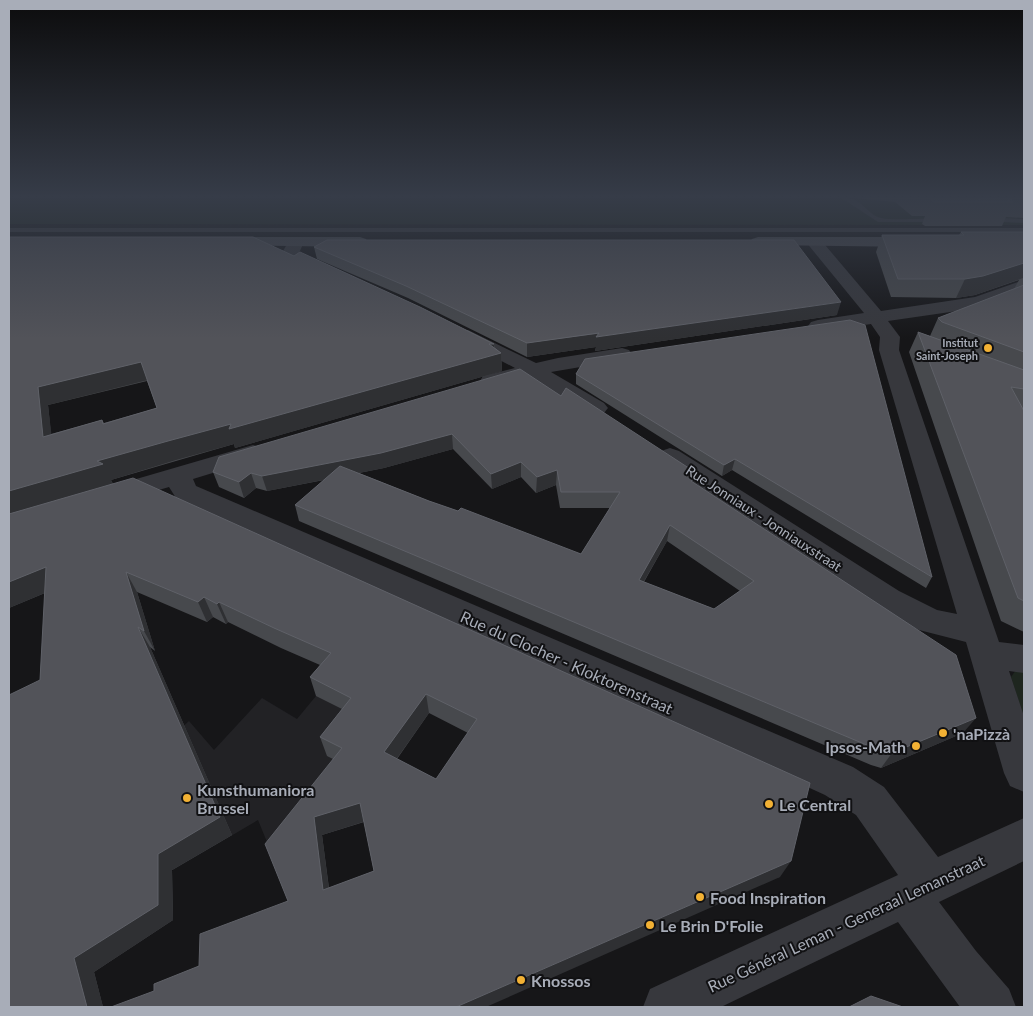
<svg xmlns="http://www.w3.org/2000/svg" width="1033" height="1016" font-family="Lato,sans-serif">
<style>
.built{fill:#222225}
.green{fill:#1e261f}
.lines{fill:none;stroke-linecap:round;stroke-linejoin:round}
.lane{fill:#37383d;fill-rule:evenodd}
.street{fill:#37383d;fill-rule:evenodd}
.secondary{fill:#45474d;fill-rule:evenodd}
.wall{fill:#47494d;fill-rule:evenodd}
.shaded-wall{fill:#2f3033}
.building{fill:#525359;stroke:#5f6168;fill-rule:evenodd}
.poi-dot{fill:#f2b134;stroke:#111113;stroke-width:2}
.labels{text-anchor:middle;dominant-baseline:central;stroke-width:4;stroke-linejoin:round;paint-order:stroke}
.far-poi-label{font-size:11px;font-weight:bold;fill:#a8adb8;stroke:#111113;text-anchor:end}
.street-label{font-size:14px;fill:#a8adb8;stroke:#111113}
.near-street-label{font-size:16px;fill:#a8adb8;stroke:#111113}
.near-poi-label{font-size:16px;font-weight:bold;fill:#a8adb8;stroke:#111113;text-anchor:start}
</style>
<rect width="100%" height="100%" fill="#161618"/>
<path class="built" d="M448 638 267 842 258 820 173 870 9 887 189 721 214 750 262 698 297 719 316 696Z"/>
<g class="green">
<path d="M9 197H1024V225L9 224Z"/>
<path d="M1016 670H1024V717L1011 677Z"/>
</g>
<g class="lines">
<g class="lane">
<path d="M840 197C863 197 867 215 881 218 895 221 926 218 941 218L945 220 941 222H878Z"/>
<path d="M1000 218 1024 219V223L1003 222 999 220Z"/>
<rect x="9" y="228" width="1015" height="4"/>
</g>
<g class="street">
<path d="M296 237 302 239 304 242 299 253 330 266 332 270 330 274H318L286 258 283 251 290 239Z"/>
<path d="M814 237 820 239 881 311 975 297 1024 280V291L978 308 888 321 900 337 899 350 999 642 1024 645V673L1009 671 1024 716V792L1010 786 1004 773 966 642 919 630 877 609 661 461 657 456 661 451 670 448 679 451 899 591 937 610 957 614 879 350 880 337 871 324 818 332 811 330 808 326 811 322 818 320 864 313 806 242 808 239Z"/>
<path d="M468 330 536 363 558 358 622 348 629 350 632 354 629 358 622 360 551 372 604 403 608 408 604 413 596 415 588 413 530 378 491 388 483 386 480 381 483 376 515 368 461 340 458 336 461 332Z"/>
<path d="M253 445 262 448 266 453 262 458 193 479 196 486 853 767 884 787 938 857 1024 818V861L939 902 976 951 1009 989 1016 1007H960L898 922 721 1007H643L650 989 898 875 856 815 825 795 176 498 169 487 112 504 102 501 99 495 102 489Z"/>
</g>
<g class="secondary">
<path d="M228 237H360L366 239 368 242 366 245 360 247 222 245 220 242 222 239Z"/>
<path d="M758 237H918L924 239 926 242 924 245 918 247 752 245 750 242 752 239Z"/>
</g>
</g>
<g class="wall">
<path d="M853 197H1024V218L1006 217 1002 226H925L922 224 925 216H912L895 202 855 198Z"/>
<path d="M961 232H1024V408L1023 409 1024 411V632L1001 621 909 352 918 332 930 336 938 318 1014 289 1019 280 975 295 956 298 891 297 876 252 882 235H959Z"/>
<path d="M9 237 294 256 494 344 495 348 501 353 502 371 235 448 234 444 111 480 113 484 780 877 154 991 199 966 288 901 333 759 327 756 320 737 342 709 316 696 310 677 320 665 281 648 228 622 226 624 213 617 207 622 137 592 155 651 150 647 232 835 172 870 173 920 94 972 103 1007H9L40 680 45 593 9 608ZM147 381 157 408 104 423 102 420 51 434 48 405ZM429 713 468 733 436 779 397 759ZM364 822 374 871 329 888 322 835Z"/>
<path d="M314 247 837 315 595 351 596 347 527 357 408 298 317 259Z"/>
<path d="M585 359 932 577 926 588 732 470 722 476 576 384V374Z"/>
<path d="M561 396 701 476 698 486 963 733 881 768 871 765 299 521 295 505 324 480 267 491 256 488 244 498 219 487 213 472ZM453 449 492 489 521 477 536 493 556 485 560 508H610L581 554 429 501 359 473 384 468ZM667 541 740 591 714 609 644 582Z"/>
</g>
<g class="shaded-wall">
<path d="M1024 263V277L1023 278 975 295 956 298 965 279Z"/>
<path d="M841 302 837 315 595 351 596 347 527 357V343Z"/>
<path d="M489 344H494L495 355 501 353 502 371 235 448 234 444 176 460 111 480 113 484 9 514V491L97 461Z"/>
<path d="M141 362 148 380 48 405 54 456 43 437 38 387Z"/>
<path d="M452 434 453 449 384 468 267 491 262 476Z"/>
<path d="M735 459 732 470 722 476 724 465Z"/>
<path d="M521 462V477L492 489 491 474Z"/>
<path d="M557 470 556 485 536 493 537 477Z"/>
<path d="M251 473 256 488 244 498 239 482Z"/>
<path d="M701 476 697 491 691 481Z"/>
<path d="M670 525 667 541 636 595 639 580Z"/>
<path d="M46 567 59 587 9 608V582Z"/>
<path d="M126 572 137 592 155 651 144 631Z"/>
<path d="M204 597 213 617 207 622 198 602Z"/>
<path d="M219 602 228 622 226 624 217 604Z"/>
<path d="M138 627 150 647 232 835 172 870 173 920 94 972 103 1007H87L74 958Z"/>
<path d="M426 694 429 713 388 771 384 752Z"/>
<path d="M976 718 963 733 881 768 892 753Z"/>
<path d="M360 803 366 821 322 835 331 905 323 890 314 817Z"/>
<path d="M791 861 780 877 486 1007H456Z"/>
</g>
<g class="building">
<path d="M983 197H1009L1012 200H1008L1013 202H934L931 200H979Z"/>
<path d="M961 232H1024V263L983 276 965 279H898L882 235H964Z"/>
<path d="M9 237H253L294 256 300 252 420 307 494 344H489L501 353 229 429 231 424 168 441 97 461 103 464 9 491ZM141 362 157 408 103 424 102 420 43 437 38 387Z"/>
<path d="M327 240H794L841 302 596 337 599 333 527 343 406 286 314 247Z"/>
<path d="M1024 285V352L942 322 938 318Z"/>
<path d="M850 320 865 325 932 577 735 459 724 465 576 374 585 359Z"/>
<path d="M918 332 1024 370V389L1011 387 1024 411V601L1018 598Z"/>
<path d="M520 369 561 396 566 388 701 476 691 481 956 655 976 718 892 753 881 751 295 505 340 466 429 501 458 511 461 508 581 554 620 492H561L557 470 537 477 521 462 491 474 452 434 381 453 262 476 251 473 239 482 213 472 219 457ZM670 525 754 581 714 609 639 580Z"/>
<path d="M133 478 810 783 791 861 456 1007H111L154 991V984L199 966 200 934 288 901 265 844 342 748 320 737 351 698 310 677 331 653 274 628 219 602 217 604 204 597 198 602 126 572 144 631 138 627 220 817 158 854V905L74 958 87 1007H9V695L40 680 46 567 9 582V514ZM426 694 477 719 436 779 384 752ZM360 803 374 871 323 890 314 817Z"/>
<path d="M871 996 903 1007H849Z"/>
</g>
<linearGradient id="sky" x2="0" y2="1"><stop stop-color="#0c0c0d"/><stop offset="0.58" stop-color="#363c48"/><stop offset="1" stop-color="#363c48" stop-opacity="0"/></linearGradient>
<rect width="1033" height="339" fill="url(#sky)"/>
<g class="poi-dot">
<circle cx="988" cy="348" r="5"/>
<circle cx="943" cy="733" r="5"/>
<circle cx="916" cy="746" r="5"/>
<circle cx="187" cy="798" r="5"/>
<circle cx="769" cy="804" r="5"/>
<circle cx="700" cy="897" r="5"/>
<circle cx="650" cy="925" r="5"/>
<circle cx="521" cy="980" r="5"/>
</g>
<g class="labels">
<g class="far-poi-label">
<text x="978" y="342">Institut<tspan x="978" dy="13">Saint-Joseph</tspan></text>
</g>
<g class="street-label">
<text transform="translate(764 518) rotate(33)">Rue Jonniaux - Jonniauxstraat</text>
</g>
<g class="near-street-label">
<text transform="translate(567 662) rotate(24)">Rue du Clocher - Kloktorenstraat</text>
<text transform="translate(846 923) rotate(-25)">Rue Général Leman - Generaal Lemanstraat</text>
</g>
<g class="near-poi-label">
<text x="953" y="733">'naPizzà</text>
<text x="906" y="746" text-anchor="end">Ipsos-Math</text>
<text x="197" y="789">Kunsthumaniora<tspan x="197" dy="18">Brussel</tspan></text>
<text x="779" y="804">Le Central</text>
<text x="710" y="897">Food Inspiration</text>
<text x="660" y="925">Le Brin D'Folie</text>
<text x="531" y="980">Knossos</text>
</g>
</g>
<rect width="1033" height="1016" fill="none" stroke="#a8adb8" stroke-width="20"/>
</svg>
